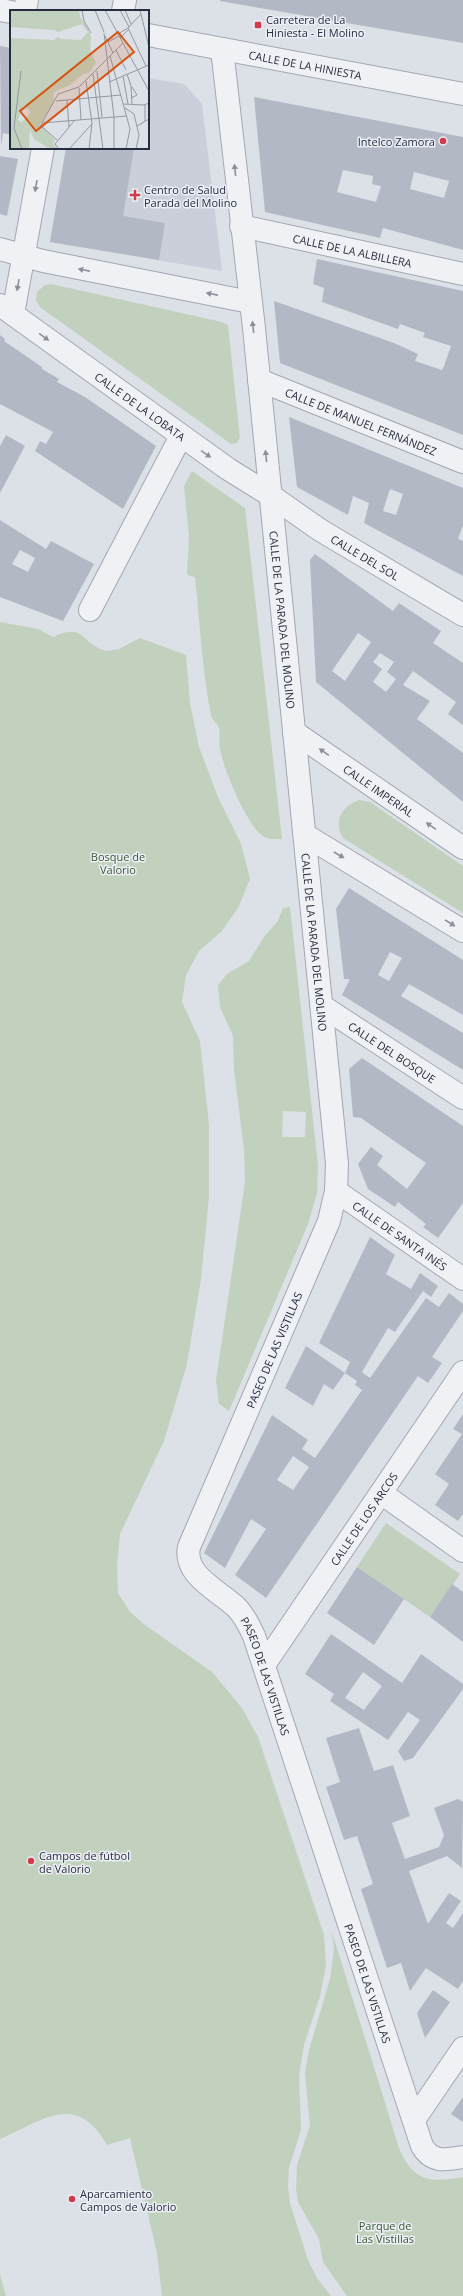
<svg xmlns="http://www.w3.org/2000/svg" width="463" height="2296" font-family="'Open Sans',sans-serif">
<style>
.built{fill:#cacfd9}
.green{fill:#c1d1bd;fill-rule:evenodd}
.building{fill:#b3b9c4;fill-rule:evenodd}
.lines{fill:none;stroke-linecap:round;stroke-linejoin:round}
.minor-casing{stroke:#a2a7b1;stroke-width:24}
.minor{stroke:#eff1f5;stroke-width:22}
.oneway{fill:#8a8f9a}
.poi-dot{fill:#d23b4b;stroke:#eceff5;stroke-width:1.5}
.labels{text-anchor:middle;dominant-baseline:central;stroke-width:3;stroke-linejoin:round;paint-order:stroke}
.poi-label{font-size:11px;fill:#262d3e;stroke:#eceff5;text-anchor:start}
.street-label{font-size:11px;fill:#262d3e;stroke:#eceff5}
.park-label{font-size:11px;fill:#385a32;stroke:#eceff5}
.inset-road{fill:none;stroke:#9398a3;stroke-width:1}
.view{fill:#d55511;fill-opacity:0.15;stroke:#d55511;stroke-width:2}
.inset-edge{fill:none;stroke:#262d3e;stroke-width:2}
</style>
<rect width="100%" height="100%" fill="#dce0e7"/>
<path class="built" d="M148 78 184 84 202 104 222 271 50 242 66 148H148Z"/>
<g class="green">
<path d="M51 284 222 322 228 325 240 438 237 443 231 444 40 307 36 300 37 292 45 285Z"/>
<path d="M192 471 245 508 282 839C276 839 270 840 264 837 248 828 223 768 220 749 218 742 221 734 219 728 218 723 212 721 211 715 202 670 200 623 195 577L187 575 189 536 184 486Z"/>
<path d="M0 622 38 629 53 637C86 622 79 643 106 651L119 649 140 638 186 655 190 703 199 747 218 797 241 844 250 879 238 908 222 931 199 951 186 975 182 1002 200 1041 209 1125V1197L201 1279 187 1364 164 1441 120 1534 117 1565 118 1593 130 1612 145 1625 212 1672 242 1708 258 1737 324 1935 326 1965 320 1996 304 2045 299 2076 301 2130 289 2168 288 2186 290 2203 308 2260 317 2278 331 2296H162L157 2253 130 2138 107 2145C76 2091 44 2120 0 2139Z"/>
<path d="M359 800 370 802 463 866V913L343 838C333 821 342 806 359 800Z"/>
<path d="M290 907 318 1166 317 1194 308 1224 229 1411 219 1404 216 1381 245 1182 244 1150 234 1069 233 1036 220 1007 218 985 227 974 249 961 264 937 278 921 283 908ZM283 1111 306 1112 305 1137H282Z"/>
<path d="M386 1523 460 1574 430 1617 357 1567Z"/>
<path d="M332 1932 399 2148C413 2182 430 2183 463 2177V2296H347L323 2262 319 2239 298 2202 296 2189 297 2165 310 2125 305 2073 309 2050 330 1979 334 1948Z"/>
<path d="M0 2275 6 2296H0Z"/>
</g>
<g class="building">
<path d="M220 0H463V43L220 1Z"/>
<path d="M0 46 11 48V135L3 133 1 146Z"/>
<path d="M254 97 463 137V250L383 228 380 238 265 212ZM343 170 373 176 372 184 381 186 376 202 337 192ZM414 172 449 181 444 198 410 189Z"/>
<path d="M66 148H134L123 216 165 223 159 260 50 242Z"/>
<path d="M0 156 18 159 7 216 0 214Z"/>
<path d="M317 259 463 291V435L280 363 274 301 394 343 418 354 415 361 442 370 444 366 451 346 423 337 425 333 400 324 398 329 322 302 324 288 313 284Z"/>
<path d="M0 335 5 339 4 341 42 367V369L59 379 57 382 85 397 156 446 123 509 35 451 40 441 46 444 53 432 0 404Z"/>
<path d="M289 417 463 488V525L458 539 463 541V576L364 523 369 503 353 496 348 515 297 487ZM390 489 403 494 396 515 383 511Z"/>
<path d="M6 435 25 446 0 493V446Z"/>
<path d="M0 520 46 549 51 541 94 564 63 621 0 597ZM20 550 35 558 28 572 12 564Z"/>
<path d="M315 554 393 611 399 603 441 631 433 643 463 663V725L448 714 456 702 413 671 403 685 430 701 417 719 463 753V802L316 682 310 560ZM358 633 371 642 345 681 332 671ZM380 653 394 662 387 672 396 679 386 692 373 682 382 669 373 662Z"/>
<path d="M349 888 463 960V1015L409 984 401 996 463 1033V1070L342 995 350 979H344L336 909ZM390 952 402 958 389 981 378 975Z"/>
<path d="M362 1058 463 1126V1203L438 1238 423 1227 426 1224 398 1202 395 1207 368 1189 358 1164 371 1147 383 1156 377 1165 407 1189 426 1163 361 1118 353 1117 349 1069Z"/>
<path d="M370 1237 395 1255 386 1274 411 1289 420 1273 438 1286 431 1297 423 1291 395 1332 388 1328 362 1372 370 1378 426 1298 439 1307 449 1293 463 1304V1311L432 1357 442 1363 428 1383 418 1376 266 1598 235 1575 266 1529 251 1519 225 1568 204 1553 272 1415 308 1440 302 1449 315 1458 362 1390 355 1385 357 1381 345 1373 350 1362 319 1343ZM293 1456 309 1467 293 1490 277 1480Z"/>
<path d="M306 1346 345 1373 333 1390 324 1384 313 1406 285 1388Z"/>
<path d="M463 1414V1514L458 1521 435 1505 449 1484 435 1474 462 1434 453 1429Z"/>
<path d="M357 1567 404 1599 374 1645 327 1613Z"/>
<path d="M452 1584 463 1592V1642L430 1617Z"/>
<path d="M331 1634 402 1683 421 1654 463 1684V1689L413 1758 404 1761 398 1751 420 1720 408 1712 388 1740 330 1701 334 1694 305 1674ZM363 1672 382 1686 364 1710 345 1698Z"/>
<path d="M359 1728 374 1771 393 1765 410 1816 392 1823 405 1859 439 1847 444 1835 434 1808 458 1799 463 1802 462 1868 447 1856 409 1871 428 1924 449 1893 461 1901 446 1923 453 1928 463 1913V1981L458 1989 426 1968 410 1991 401 1963 387 1968 361 1889 373 1884 357 1836 344 1840 326 1787 340 1782 326 1738Z"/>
<path d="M433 1990 450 2002 425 2038 417 2013Z"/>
<path d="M463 2097V2122L451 2114Z"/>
</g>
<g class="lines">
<g class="minor-casing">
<g id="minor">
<path d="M0 10 11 12"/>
<path d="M25 11 27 0"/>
<path d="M123 11 125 0"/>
<path id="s1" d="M148 35 463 94"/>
<path id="s2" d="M222 49 254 328 337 1164 336 1191 329 1221 189 1547C183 1575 218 1590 236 1607 244 1615 249 1625 254 1636L422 2146C432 2163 445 2160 463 2157"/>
<path id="s3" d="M241 226 463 274"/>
<path d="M0 249 43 261 250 302"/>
<path id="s4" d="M0 305 228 469 270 495 320 530 463 615"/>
<path d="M13 314 43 148"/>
<path id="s5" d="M259 380 463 462"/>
<path d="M90 610 181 436"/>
<path id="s6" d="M294 732 463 848"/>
<path d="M305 835 463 931"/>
<path id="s7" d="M322 1006 463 1098"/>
<path id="s8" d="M336 1191 463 1279"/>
<path d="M381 1493 463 1551"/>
<path id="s9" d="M264 1665 463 1372"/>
<path d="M414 2120 463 2048"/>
</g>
</g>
<use href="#minor" class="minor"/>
</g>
<defs><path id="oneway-solid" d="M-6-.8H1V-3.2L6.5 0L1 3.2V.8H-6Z"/></defs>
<g class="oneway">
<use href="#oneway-solid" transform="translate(235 170) rotate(-96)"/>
<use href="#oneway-solid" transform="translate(36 186) rotate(100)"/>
<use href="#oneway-solid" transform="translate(84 270) rotate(-169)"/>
<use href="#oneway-solid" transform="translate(18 285) rotate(100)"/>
<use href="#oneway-solid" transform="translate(212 294) rotate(-169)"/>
<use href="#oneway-solid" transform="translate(253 327) rotate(-97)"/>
<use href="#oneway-solid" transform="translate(44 337) rotate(36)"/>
<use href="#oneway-solid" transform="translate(206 454) rotate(35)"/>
<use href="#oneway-solid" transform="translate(266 456) rotate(-96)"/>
<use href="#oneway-solid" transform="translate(324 752) rotate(-145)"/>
<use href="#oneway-solid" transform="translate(431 826) rotate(-145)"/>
<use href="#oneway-solid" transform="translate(339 855) rotate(30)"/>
<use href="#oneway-solid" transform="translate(450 923) rotate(32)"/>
</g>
<g class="poi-dot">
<rect x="254" y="21" width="8" height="8" rx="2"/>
<circle cx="443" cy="141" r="4"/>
<path d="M133 189h4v4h4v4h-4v4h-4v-4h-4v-4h4z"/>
<circle cx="31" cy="1861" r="4"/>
<circle cx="72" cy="2199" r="4"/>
</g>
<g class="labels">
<g class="poi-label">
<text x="266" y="19">Carretera de La<tspan x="266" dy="13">Hiniesta - El Molino</tspan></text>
<text x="435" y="141" text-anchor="end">Intelco Zamora</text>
<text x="144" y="189">Centro de Salud<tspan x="144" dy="13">Parada del Molino</tspan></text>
<text x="39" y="1855">Campos de fútbol<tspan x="39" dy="13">de Valorio</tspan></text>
<text x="80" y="2193">Aparcamiento<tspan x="80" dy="13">Campos de Valorio</tspan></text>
</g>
<g class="street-label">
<text stroke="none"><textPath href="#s1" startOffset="160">CALLE DE LA HINIESTA</textPath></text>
<text stroke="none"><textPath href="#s3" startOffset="114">CALLE DE LA ALBILLERA</textPath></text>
<text stroke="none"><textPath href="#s4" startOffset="173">CALLE DE LA LOBATA</textPath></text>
<text stroke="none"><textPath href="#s5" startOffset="110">CALLE DE MANUEL FERNÁNDEZ</textPath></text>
<text stroke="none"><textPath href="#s4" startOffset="444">CALLE DEL SOL</textPath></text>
<text stroke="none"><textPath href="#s2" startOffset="574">CALLE DE LA PARADA DEL MOLINO</textPath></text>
<text stroke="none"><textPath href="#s6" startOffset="103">CALLE IMPERIAL</textPath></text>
<text stroke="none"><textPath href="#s2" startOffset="898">CALLE DE LA PARADA DEL MOLINO</textPath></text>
<text stroke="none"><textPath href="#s7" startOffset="84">CALLE DEL BOSQUE</textPath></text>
<text stroke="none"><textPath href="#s8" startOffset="78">CALLE DE SANTA INÉS</textPath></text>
<text transform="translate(274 1350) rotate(-67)">PASEO DE LAS VISTILLAS</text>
<text stroke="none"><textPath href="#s9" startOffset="177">CALLE DE LOS ARCOS</textPath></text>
<text stroke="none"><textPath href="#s2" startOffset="1690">PASEO DE LAS VISTILLAS</textPath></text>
<text stroke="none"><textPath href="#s2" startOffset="2014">PASEO DE LAS VISTILLAS</textPath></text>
</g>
<g class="park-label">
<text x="118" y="856">Bosque de<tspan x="118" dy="13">Valorio</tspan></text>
<text x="385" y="2225">Parque de<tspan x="385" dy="13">Las Vistillas</tspan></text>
</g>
</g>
<g transform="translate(10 10)">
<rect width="139" height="139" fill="#dce0e7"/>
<path d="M0 0H69L70 7 76 15 81 27 80 40 86 53 79 63 73 64 60 75 44 82 43 93 30 114 45 130 43 134 48 139H40L24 129 20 120 24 111 20 119 19 139H0V28L44 30 48 27 51 29 71 30 78 22 72 14 48 22 44 20 0 17ZM14 95 21 102 12 112 8 110Z" fill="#c1d1bd" fill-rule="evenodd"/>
<path class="inset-road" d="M72 0 74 11 81 23M85 0 94 22M95 0 139 81M110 0 119 17M115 0 121 14M130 0 139 37M118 18 136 56M94 23 104 107V139M108 24 118 18 131 4M95 26 103 43M110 28 119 19M98 32 109 26M106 40 116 60M100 46 120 119 116 139M11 61 4 118 12 139M87 61 92 107M83 64 93 139M117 64 121 76 122 94M113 66 118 94M76 71 82 113 79 139M99 72 139 55M69 78 71 110M121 88 127 85 122 77M57 90 59 117M46 91 111 85M113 94 134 95 139 93M115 98 124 104 129 125 126 139M135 111V95M32 113 48 84 69 77 113 33M32 113 117 106M32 113 31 116 47 130M127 116 139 109M49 139 45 134 65 110M59 139 82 114"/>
<path class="view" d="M108 22 124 42 26 121 10 101Z"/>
<rect width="139" height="139" class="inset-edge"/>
</g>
</svg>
